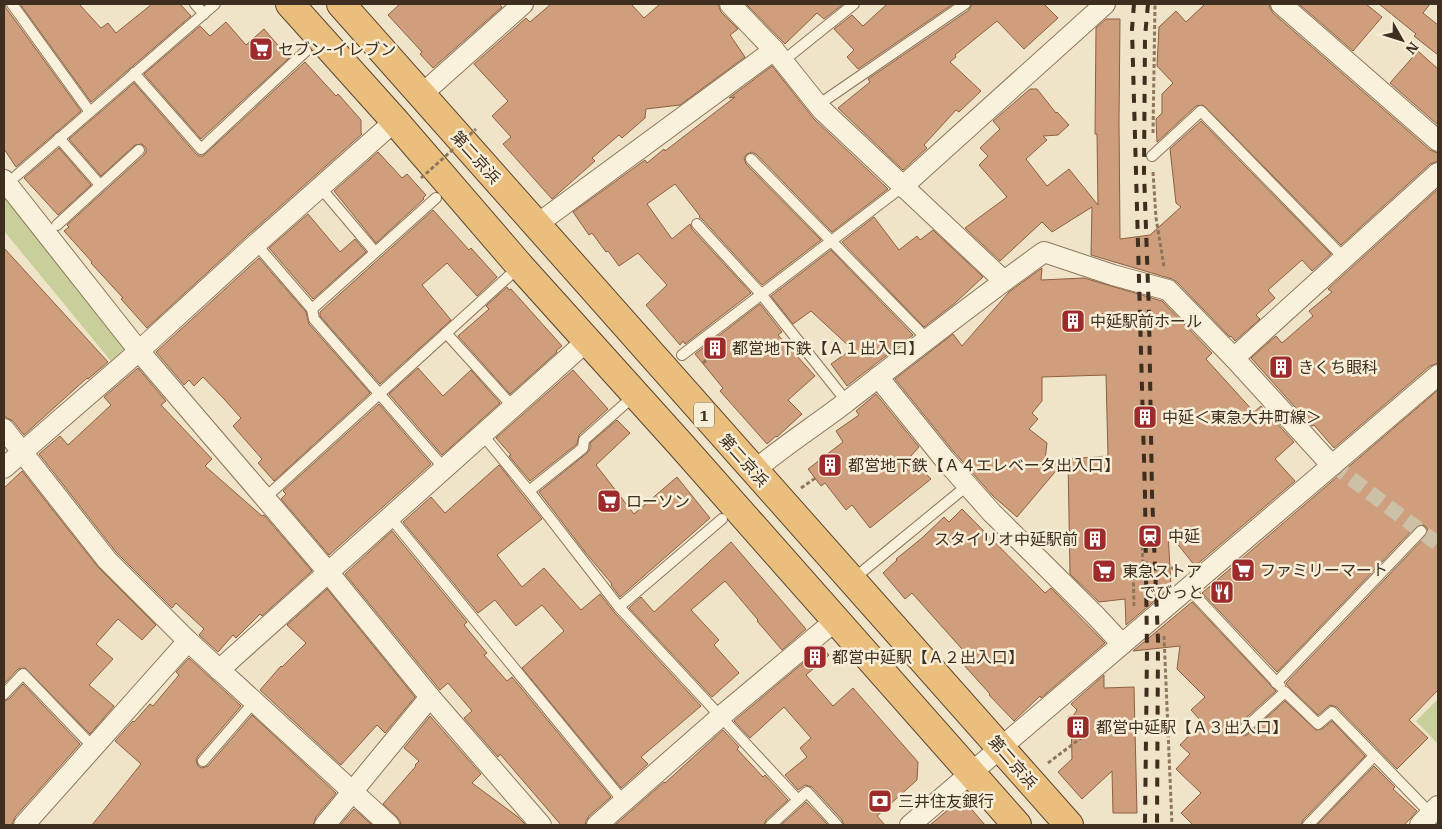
<svg xmlns="http://www.w3.org/2000/svg" width="1442" height="829" font-family="'IBM Plex Serif','Noto Sans JP',serif">
<style>
.green{fill:#c9cf9b}
.building{fill:#cf9f7d;stroke:#8d5f41}
.lines{fill:none;stroke-linecap:round;stroke-linejoin:round}
.pedestrian-tunnel{stroke:#ccc0a6;stroke-width:15;stroke-dasharray:15 8;stroke-linecap:butt}
.service-casing{stroke:#8d765c;stroke-width:12}
.minor-casing{stroke:#8d765c;stroke-width:22}
.trunk-casing{stroke:#5b4430;stroke-width:30}
.path{stroke:#8d765c;stroke-width:3;stroke-dasharray:4 2.5;stroke-linecap:butt}
.service{stroke:#faf1dc;stroke-width:10}
.minor{stroke:#faf1dc;stroke-width:20}
.trunk{stroke:#eabe7c;stroke-width:28}
.rail{stroke:#3d2e20;stroke-width:4;stroke-dasharray:9 9;stroke-linecap:butt}
.path-bridge{stroke:#8d765c;stroke-width:3;stroke-dasharray:4 2.5;stroke-linecap:butt}
.labels{text-anchor:middle;dominant-baseline:central;stroke-width:5;stroke-linejoin:round;paint-order:stroke}
.shield{fill:#f7eed8;stroke:#756857;stroke-width:1}
.shield-label{font-size:15px;font-weight:bold;fill:#3d2e20}
.poi-label{font-size:16px;fill:#3d2e20;stroke:#f7eed8;text-anchor:start}
.street-label{font-size:16px;fill:#3d2e20;stroke:#f7eed8}
</style>
<rect width="100%" height="100%" fill="#f0e4c8"/>
<g class="green">
<path d="M4 192 125 348 111 361 4 231Z"/>
<path d="M1438 699V744L1416 721Z"/>
</g>
<g class="building">
<path d="M4 4H5L6 8 81 111 16 167 4 149Z"/>
<path d="M20 4H79L101 28 108 23 116 33 152 4H180L191 16 91 102Z"/>
<path d="M400 4H499L502 7 433 68 420 54 422 52 388 15Z"/>
<path d="M551 4H631L644 18 660 4H718L721 12 738 29 730 35 745 57 680 105 646 109 645 118 622 138 619 135 592 158 595 161 552 199 503 144 511 137 492 116 508 101 474 64 526 18 530 22Z"/>
<path d="M746 4H841L842 5 824 19 817 13 785 44Z"/>
<path d="M887 4H953L858 69 847 57 854 50 834 29 852 15 863 26Z"/>
<path d="M972 4H1044L1058 18 1024 49 997 21 955 55 956 57 950 62 981 91 959 112 956 110 924 145 927 148 903 170 838 108 870 82 868 79 969 10Z"/>
<path d="M1205 4H1269L1270 8 1273 13 1430 150 1438 153V161L1430 164 1341 245 1203 105 1196 106 1157 142 1156 119 1162 113V94L1173 83 1157 66 1159 27 1176 11 1186 22Z"/>
<path d="M1299 4H1366L1382 17 1353 51Z"/>
<path d="M1379 4H1430L1423 13 1438 25V55L1414 36 1416 34Z"/>
<path d="M1106 19H1120L1119 120 1120 239 1150 235 1181 207 1176 203 1170 149 1201 121 1331 254 1312 271 1302 260 1268 290 1275 298 1256 315 1260 319 1235 341 1231 336 1230 337 1177 282 1172 279 1091 255 1092 207 1052 232 1042 222 1000 261 965 228 1007 197 979 165 988 156 980 148 1000 129 993 121 1030 89H1037L1056 113 1057 112 1069 125 1058 135 1043 136 1047 140 1026 159 1047 186 1069 169 1098 205 1097 134H1095L1096 28Z"/>
<path d="M226 22 246 45 264 29 289 58 201 139 144 74 200 26 210 36Z"/>
<path d="M1418 51 1438 69V125L1390 83Z"/>
<path d="M305 62 336 96 338 94 361 120V133L362 134 248 235 147 328 121 299 123 298 91 263 92 262 64 231 69 227 67 225 144 155 146 152V148L142 144 135 145 101 176 69 139 134 83 196 154 199 156H203Z"/>
<path d="M772 66 814 119 888 189 832 232 756 154 752 152 747 154 744 158 746 164 821 240 762 285 702 219 699 217 700 216 675 184 647 204 672 239 690 224 692 229 751 293 685 344 683 341 680 345 646 305 667 285 638 253 619 266 608 251 606 252 592 233 589 235 573 212 645 160 647 163 664 149 665 151 735 97 729 98Z"/>
<path d="M59 148 91 185 58 215 24 178Z"/>
<path d="M378 152 402 178 407 174 426 195 423 198 424 199 376 243 334 191Z"/>
<path d="M1438 189V363L1430 366 1334 448 1314 425 1312 426 1251 358 1276 336 1282 343 1313 316 1309 311 1332 292 1328 289Z"/>
<path d="M433 210 469 250 471 248 497 277 477 296 447 263 422 285 451 320 380 384 320 316V312Z"/>
<path d="M308 214 340 252 355 239 366 252 313 299 269 248Z"/>
<path d="M874 217 899 250 917 236 920 240 933 230 983 277 954 304 924 327 842 242Z"/>
<path d="M4 248 108 362 88 379 87 378 24 435 13 421 4 416Z"/>
<path d="M831 250 913 335 847 386 831 364 852 349 811 311 793 324 771 296Z"/>
<path d="M259 258 306 312 309 324 370 393 274 481 258 463 262 459 233 426 241 418 224 399 203 377 194 386 189 380 184 385 156 352Z"/>
<path d="M1042 268 1041 280 1084 278 1162 301 1212 353 1206 359 1254 412 1261 406 1294 442 1275 459 1295 481 1195 566 1168 532 1171 587 1126 625 1125 599 1099 602 1070 574 1068 459 1108 456 1106 375 1042 377V401L1032 413 1038 419 1029 429 1047 443 1045 460 1066 459 1017 517 993 496 954 452 895 379 953 334 962 346 1009 292Z"/>
<path d="M507 287 509 290 511 289 562 346 556 351 557 352 510 394 458 336 489 309 486 306Z"/>
<path d="M760 304 782 332 778 335 815 376 788 400 802 414 777 437 776 436 767 444 720 391 723 388 695 354Z"/>
<path d="M138 368 166 401 161 405 212 459 205 466 262 516 264 515 312 571 262 616 260 614 236 638 233 635 218 652 199 635 204 629 176 603 172 608 116 552 39 454 60 436 68 445 111 405 104 397Z"/>
<path d="M418 368 443 396 471 370 500 403 442 455 389 394Z"/>
<path d="M573 370 608 409 579 435 577 444 530 481 509 456 511 455 496 438Z"/>
<path d="M1438 390V690L1409 720 1428 738 1397 769 1337 707 1330 705 1318 715 1287 685 1286 683 1426 536 1428 530 1425 526 1420 524 1416 526 1277 672 1202 593Z"/>
<path d="M876 394 919 447 910 457 931 479 870 528 852 505 846 510 825 483 821 486 808 469 843 442 836 431 859 415 856 411Z"/>
<path d="M379 404 431 464 329 555 281 499 286 494 283 491Z"/>
<path d="M617 420 630 433 596 465 634 514 677 477 710 518 620 597 611 585 612 584 585 552 539 492 587 453 590 449V443Z"/>
<path d="M499 465 542 519 497 555 522 587 544 568 581 610 600 594 614 612 701 706 641 757 648 764 621 788 522 668 564 631 542 605 516 626 495 600 478 613 403 522 431 497 445 513Z"/>
<path d="M22 471 98 567 156 625 142 640 118 619 96 644 113 659 89 685 114 706 90 734 25 668 18 669 4 684V488Z"/>
<path d="M962 509 1045 593 1051 588 1105 643 1041 698 1040 696 1014 721 989 695 990 694 963 664 970 658 912 593 905 599 883 573 897 560 896 559 922 538 944 517 949 522Z"/>
<path d="M392 531 467 622 464 625 487 653 484 655 507 681 512 677 611 797 589 816 586 821 585 825H561L500 754 498 757 464 718 472 711 448 683 440 690 345 574Z"/>
<path d="M731 542 806 629 782 650 757 621 758 620 725 581 691 610 719 640 714 645 739 673 712 697 629 608 641 597 654 612Z"/>
<path d="M327 589 415 697 385 733 377 725 341 765 260 690 281 666 282 667 306 643 287 625Z"/>
<path d="M1192 602 1276 691 1239 724 1237 730 1239 734 1245 736 1248 734 1285 701 1316 730 1322 729 1332 721 1365 756 1303 820 1301 825H1193L1181 813 1201 793 1176 769 1190 754 1180 745 1202 722 1191 710 1205 697 1177 669 1180 646 1133 651Z"/>
<path d="M822 647 829 655 806 675 833 706 853 688 918 762 917 780 877 816 885 825H844L842 820 812 787 805 785 798 790 785 775 807 757 800 748 811 738 784 707 750 738 734 721Z"/>
<path d="M189 658 241 706 198 756 196 760 198 766 202 768 208 766 252 715 336 793 316 817 313 825H92L141 764 115 741 133 721 134 722 150 704 153 706 179 675 176 672Z"/>
<path d="M1104 675V688L1134 687 1137 813H1113L1112 771 1082 799 1058 772 1072 759 1071 719 1077 710 1071 704Z"/>
<path d="M23 684 80 744 15 817 12 825H4V701L9 699Z"/>
<path d="M430 716 481 774 472 783 518 817 526 825H401L400 821 397 817 383 804 416 766 415 765 419 761 404 748Z"/>
<path d="M723 730 739 747 737 749 763 777 765 775 788 800 766 820 764 825H615L664 782 665 783Z"/>
<path d="M1374 766 1395 787 1393 789 1417 811 1411 818 1404 825H1317Z"/>
<path d="M962 798 985 825H930Z"/>
<path d="M806 802 828 825H781L803 805Z"/>
<path d="M354 809 372 825H340Z"/>
</g>
<g class="lines">
<path class="pedestrian-tunnel" d="M1333 465 1438 544"/>
<g class="service-casing">
<g id="service">
<path d="M12 4 90 112"/>
<path d="M195 4 204 14"/>
<path d="M783 61 854 4"/>
<path d="M134 73 201 149 306 51"/>
<path d="M818 105 965 4"/>
<path d="M59 138 100 185"/>
<path d="M1152 156 1201 111 1344 258"/>
<path d="M751 159 928 340"/>
<path d="M16 176 215 4"/>
<path d="M320 187 375 252"/>
<path d="M697 224 761 294 847 402"/>
<path d="M57 225 139 150"/>
<path d="M256 244 312 309 436 198"/>
<path d="M312 309 314 319 444 468"/>
<path d="M446 333 513 407"/>
<path d="M682 355 902 187"/>
<path d="M482 434 529 491 619 607 798 800 771 825"/>
<path d="M529 491 583 448 584 440 635 395"/>
<path d="M265 498 509 276"/>
<path d="M390 517 624 802"/>
<path d="M852 580 968 485"/>
<path d="M1188 588 1280 686"/>
<path d="M619 607 722 519"/>
<path d="M1276 683 1421 531"/>
<path d="M4 694 23 674 93 747"/>
<path d="M1244 729 1285 692 1318 724 1332 712 1431 814"/>
<path d="M203 761 254 702"/>
<path d="M798 800 807 792 837 825"/>
<path d="M1308 825 1374 756"/>
</g>
</g>
<g class="minor-casing">
<g id="minor">
<path d="M730 4 774 50 822 110 1004 281"/>
<path d="M1281 4 1438 141"/>
<path d="M421 95 523 4"/>
<path d="M4 180 139 351 265 498 328 572 430 697 541 825"/>
<path d="M902 187 1105 4"/>
<path d="M536 225 774 50"/>
<path d="M1234 358 1438 173"/>
<path d="M878 377 945 460 992 513 1095 615 1122 644"/>
<path d="M4 429 107 560 188 641 389 825"/>
<path d="M4 468 139 351 256 244 395 121"/>
<path d="M754 471C783 446 815 426 845 403 911 352 977 300 1044 252L1113 275 1168 290 1234 358 1325 458 1333 465"/>
<path d="M219 670 588 340"/>
<path d="M24 825 188 641"/>
<path d="M325 825 430 697"/>
<path d="M597 825 720 717 836 620"/>
<path d="M910 825 1438 375"/>
<path d="M1420 825 1438 806"/>
</g>
</g>
<g class="trunk-casing">
<g id="trunk">
<path d="M290 4 395 121 519 265 682 446 1017 825"/>
<path d="M341 4 1069 825"/>
</g>
</g>
<g class="path">
<path d="M1153 133 1155 4"/>
<path d="M1153 172 1156 218 1164 267"/>
<path d="M703 363 716 352"/>
<path d="M801 488 817 477"/>
<path d="M1142 540 1143 567"/>
<path d="M1134 606 1133 566 1173 568 1175 572"/>
<path d="M1164 636 1172 825"/>
<path d="M1048 763 1085 735 1068 716"/>
</g>
<use href="#service" class="service"/>
<use href="#minor" class="minor"/>
<use href="#trunk" class="trunk"/>
<g class="rail">
<path d="M1134 4 1132 29 1145 495 1147 650 1145 825"/>
<path d="M1148 4 1145 37 1144 172 1149 314 1152 494 1158 640 1157 825"/>
</g>
<path class="path-bridge" d="M421 178 476 129"/>
</g>
<defs>
<g id="supermarket-square" transform="scale(1.25)"><rect x="-9" y="-9" width="18" height="18" rx="4" fill="#9e2a2b" stroke="#f7eed8"/><path d="M-6-5.5h2.5l.6 2H6L4.5 2H-2.5L-4.4-4H-6ZM-1.5 3.2a1.3 1.3 0 1 0 .1 0ZM3 3.2a1.3 1.3 0 1 0 .1 0Z" fill="#fff"/></g>
<g id="building-square" transform="scale(1.25)"><rect x="-9" y="-9" width="18" height="18" rx="4" fill="#9e2a2b" stroke="#f7eed8"/><path d="M-4-6H4V6H1V3H-1V6H-4ZM-2.5-4.3h1.7v1.8h-1.7ZM.8-4.3h1.7v1.8H.8ZM-2.5-1h1.7V.8h-1.7ZM.8-1h1.7V.8H.8Z" fill="#fff"/></g>
<g id="station-square" transform="scale(1.25)"><rect x="-9" y="-9" width="18" height="18" rx="4" fill="#9e2a2b" stroke="#f7eed8"/><path d="M-3-6H3Q5-6 5-4V2Q5 4 3 4L4.5 6H3L1.5 4h-3L-3 6H-4.5L-3 4Q-5 4-5 2V-4Q-5-6-3-6ZM-3.5-4v3h7v-3ZM-3.5 1v1.5H-2V1ZM2 1v1.5H3.5V1Z" fill="#fff"/></g>
<g id="restaurant-square" transform="scale(1.25)"><rect x="-9" y="-9" width="18" height="18" rx="4" fill="#9e2a2b" stroke="#f7eed8"/><path d="M-5-6h1v4h1v-4h1v4h1v-4h1v5L-1.5 .5V6h-2V.5L-5-1ZM5-6V6H3V1.5H1.5Q1.5-4 5-6Z" fill="#fff"/></g>
<g id="bank-square" transform="scale(1.25)"><rect x="-9" y="-9" width="18" height="18" rx="4" fill="#9e2a2b" stroke="#f7eed8"/><path d="M-6-4H6V4H-6ZM0-2.3a2.3 2.3 0 1 0 0 4.6a2.3 2.3 0 1 0 0-4.6Z" fill="#fff"/></g>
</defs>
<g fill-rule="evenodd">
<use href="#supermarket-square" x="261" y="49"/>
<use href="#building-square" x="1073" y="321"/>
<use href="#building-square" x="715" y="348"/>
<use href="#building-square" x="1281" y="367"/>
<use href="#building-square" x="1145" y="417"/>
<use href="#building-square" x="830" y="465"/>
<use href="#supermarket-square" x="609" y="501"/>
<use href="#station-square" x="1150" y="536"/>
<use href="#building-square" x="1095" y="539"/>
<use href="#supermarket-square" x="1243" y="570"/>
<use href="#supermarket-square" x="1104" y="571"/>
<use href="#restaurant-square" x="1222" y="592"/>
<use href="#building-square" x="815" y="657"/>
<use href="#building-square" x="1078" y="727"/>
<use href="#bank-square" x="880" y="801"/>
</g>
<g class="labels">
<rect class="shield" x="694" y="402.5" width="20" height="25" rx="4"/>
<g class="shield-label">
<text x="704" y="415">1</text>
</g>
<g class="poi-label">
<text x="278" y="49">セブン-イレブン</text>
<text x="1090" y="321">中延駅前ホール</text>
<text x="732" y="348">都営地下鉄【Ａ１出入口】</text>
<text x="1298" y="367">きくち眼科</text>
<text x="1162" y="417">中延＜東急大井町線＞</text>
<text x="848" y="465">都営地下鉄【Ａ４エレベータ出入口】</text>
<text x="626" y="501">ローソン</text>
<text x="1168" y="536">中延</text>
<text x="1078" y="539" text-anchor="end">スタイリオ中延駅前</text>
<text x="1260" y="570">ファミリーマート</text>
<text x="1122" y="571">東急ストア</text>
<text x="1204" y="592" text-anchor="end">でびっと</text>
<text x="832" y="657">都営中延駅【Ａ２出入口】</text>
<text x="1096" y="727">都営中延駅【Ａ３出入口】</text>
<text x="898" y="801">三井住友銀行</text>
</g>
<g class="street-label">
<text transform="translate(476 157) rotate(48)">第二京浜</text>
<text transform="translate(744 460) rotate(48)">第二京浜</text>
<text transform="translate(1013 762) rotate(49)">第二京浜</text>
</g>
</g>
<rect width="1442" height="829" fill="none" stroke="#3d2e20" stroke-width="10"/>
<g transform="translate(1402 40) rotate(129)" stroke="#f7eed8" stroke-width="4" paint-order="stroke">
<path d="M0-4L9 19L0 12L-9 19Z" fill="#3d2e20"/>
<text y="-8" font-size="14" font-weight="bold" text-anchor="middle" fill="#3d2e20">N</text>
</g>
</svg>
